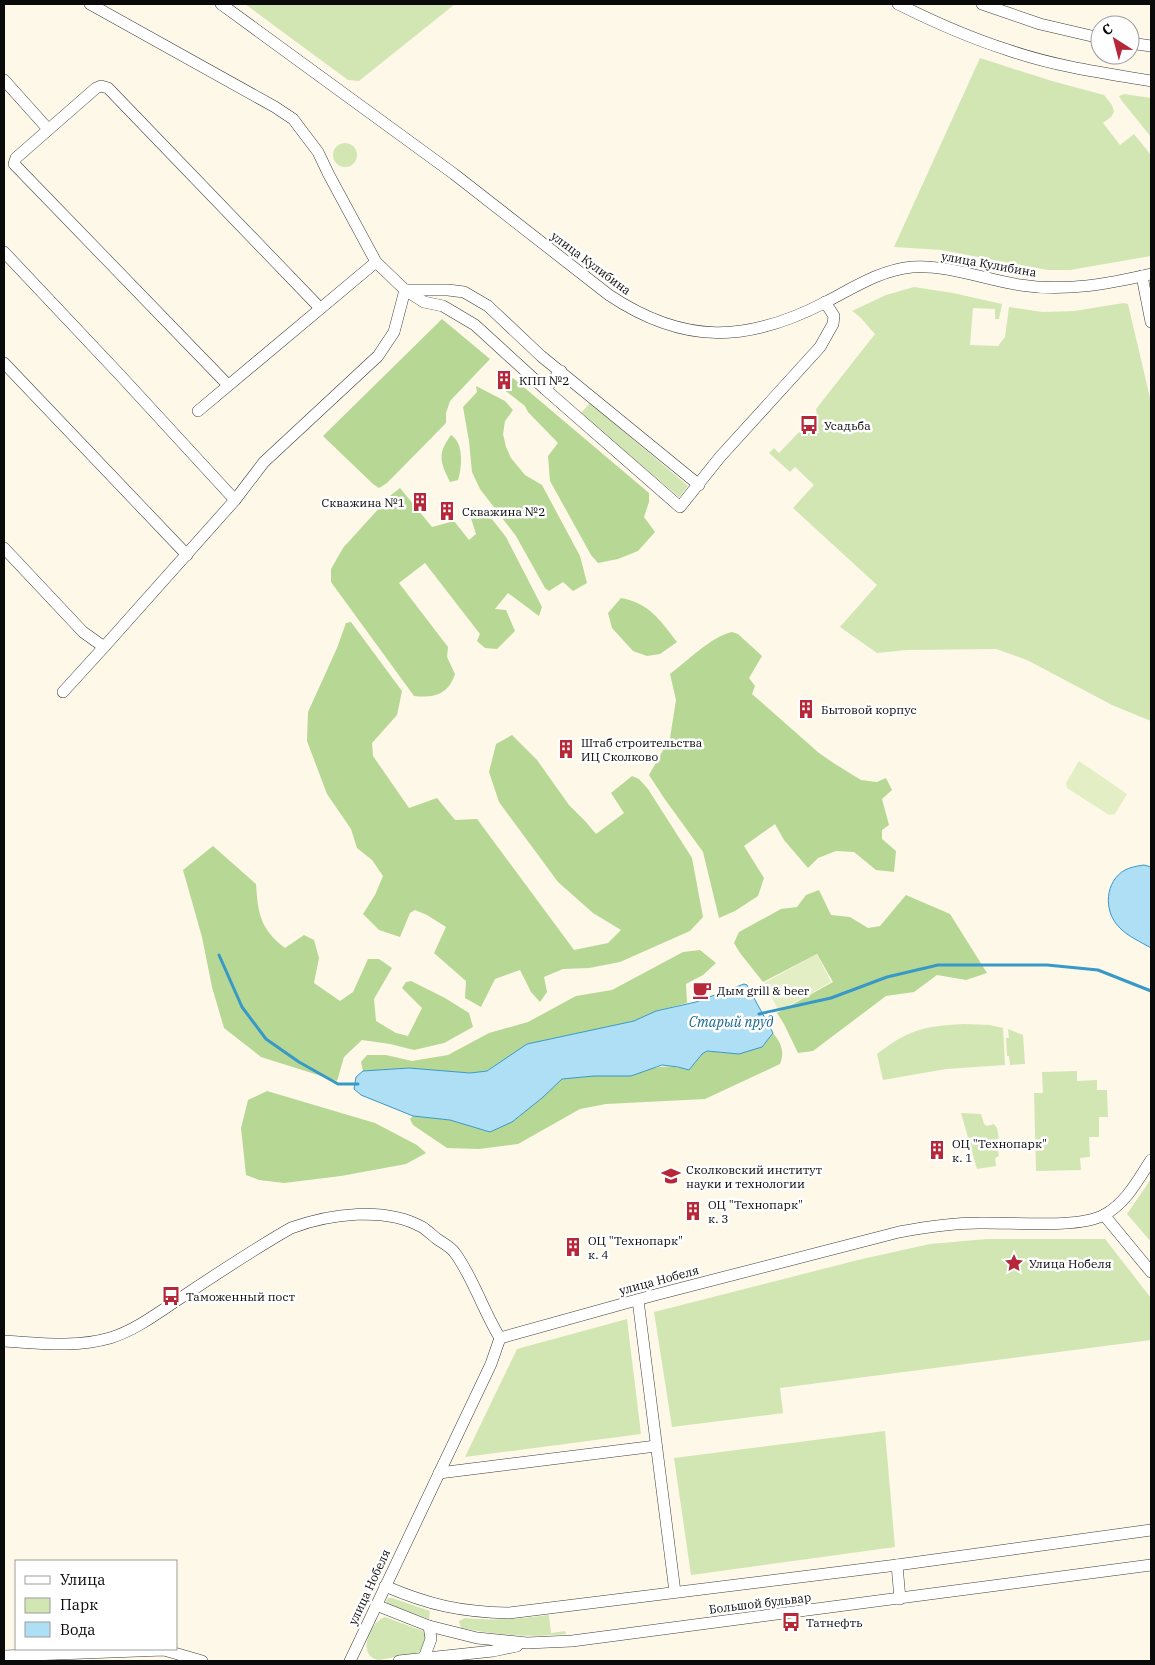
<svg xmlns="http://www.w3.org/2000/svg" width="1155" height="1665" font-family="'IBM Plex Serif',serif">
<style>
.green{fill:#d2e6b4}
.forest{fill:#b7d794}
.pitch{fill:#e3eec5}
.water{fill:#aedff4;stroke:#3899c8}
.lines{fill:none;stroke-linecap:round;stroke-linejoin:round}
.stream{stroke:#3899c8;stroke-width:3}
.minor-casing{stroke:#3d3d3d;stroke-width:12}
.minor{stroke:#fff;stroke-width:11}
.labels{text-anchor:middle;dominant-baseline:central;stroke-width:5;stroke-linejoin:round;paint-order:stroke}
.street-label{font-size:12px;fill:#0a0a0a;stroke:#fff}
.poi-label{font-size:12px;fill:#0a0a0a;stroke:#fff;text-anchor:start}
.water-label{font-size:14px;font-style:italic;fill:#196997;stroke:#fff}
</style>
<rect width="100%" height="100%" fill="#fef8e8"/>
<g class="green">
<path d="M245 4H455L359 81 348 80Z"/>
<path d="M980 58 1052 81 1104 95 1112 105 1114 112 1111 117 1103 123 1120 145 1134 134 1151 155V256L1070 270H1048L941 250 894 247Z"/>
<path d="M1124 94 1151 98V137L1122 101 1119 96Z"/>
<circle cx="345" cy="155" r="12"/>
<path d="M914 287 953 293 1002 304 999 319H995V309L973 308 970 345 998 346 1005 337 1009 307 1042 312 1074 311 1124 303 1128 304 1151 402V721L1112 705 1027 660 996 649 907 650 877 653 840 627 877 585 793 508 814 485 795 467 790 472 769 453 774 448 779 453 799 432C814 430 819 424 816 409L875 334C867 326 862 317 852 311L886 295Z"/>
<path d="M590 403 688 486 679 497 580 414Z"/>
<path d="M963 1024 990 1025 1003 1028 1005 1065 946 1069 883 1080 877 1054C908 1030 924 1026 963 1024Z"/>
<path d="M1008 1029 1023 1035 1025 1064 1010 1065 1009 1056H1007L1006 1038H1009Z"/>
<path d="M1077 1071V1081L1097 1080V1090H1107L1108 1117H1099V1137H1089L1090 1157 1080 1158 1081 1170 1036 1171 1034 1093H1043L1042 1072Z"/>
<path d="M961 1113 981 1114 984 1124 987 1126 994 1124 997 1128 999 1138 996 1140 999 1156 995 1158 996 1166 977 1169Z"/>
<path d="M1151 1179V1242L1127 1214Z"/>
<path d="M987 1239H1105L1151 1298V1340L780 1388 783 1413 672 1427 654 1312 862 1259 930 1244Z"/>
<path d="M627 1319 641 1434 465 1457 517 1349Z"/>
<path d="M885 1431 895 1547 691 1575 674 1458Z"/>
<path d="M388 1598H392L430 1611 429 1619 388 1604 386 1601Z"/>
<path d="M549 1615 551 1633 565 1631 566 1634C530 1638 496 1635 461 1628L459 1621 465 1618C493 1621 520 1619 549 1615Z"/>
<path d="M385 1617 423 1631 426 1636 421 1651 416 1653 379 1660C356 1657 369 1622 385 1617Z"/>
</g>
<g class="forest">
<path d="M442 319 490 359 450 401 446 413V423L387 483 379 488 373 484 323 436Z"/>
<path d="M513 378 649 493V502L644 517 655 532 638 551 618 559 598 563 591 555 550 481 548 456 558 443 528 412 525 406 502 388Z"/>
<path d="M476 386 505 401 513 410 505 421 503 434 506 447 511 458 525 475 542 485 580 556 587 583 573 591 563 582 549 591 545 588 516 536 480 489 472 472 469 441 463 407 477 392Z"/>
<path d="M451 435C464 443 462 467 458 480L450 482C440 462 437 454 451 435Z"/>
<path d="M400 488 432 527 454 521 469 540 476 534 470 515 473 507 484 509 506 537 542 607 539 616 508 593 495 609 506 610 515 631 497 649 485 648 477 641 480 634 425 563 399 583 448 647 447 657 455 674C448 695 434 698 414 696L331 582V569L343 548 391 495Z"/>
<path d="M621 598C649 603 660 620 677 642L660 654 647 656 633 651 612 628 608 613Z"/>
<path d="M351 622 402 691 397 715 372 743 373 756 409 808 437 798 455 820 477 819 574 950 608 943 621 930 593 913 558 882 499 802 489 772 496 744 512 735 537 760 569 805 586 822 596 834 624 813 611 793 632 776 639 779 648 789 692 858 703 917 690 931 620 962 589 968 563 969 544 977 547 992 540 1002 531 992 520 970 495 979 481 1007 465 998 466 981 434 953 446 927 427 915 415 910 410 913 400 937 379 930 363 914 375 895 383 876 372 860 357 848 351 829 327 794 307 741 308 712 337 648 346 623Z"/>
<path d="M732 632 738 634 762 656 749 678 755 686 752 694 819 753 835 764 861 780 877 782 886 778 892 790 882 799 889 825 882 830V839L896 851 894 872 876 870 854 852 836 851 818 858 808 868 784 840 775 824 744 846 764 878 758 896 735 911 719 918 703 852 664 798 649 775 670 738 676 700 670 674C686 662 712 636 732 632Z"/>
<path d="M213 846 256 884C258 913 260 929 285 948L304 935 314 940 319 958 314 983 340 1001 353 992 368 959H379L392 968 374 999 376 1021 396 1033 408 1036 422 1008 402 988 406 982 411 981 445 998 469 1013 473 1027 444 1043 414 1050 390 1044 362 1040 344 1057 337 1081 261 1057 224 1028 212 987 202 937 183 870Z"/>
<path d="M819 890 831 915 850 917 868 928 880 926 906 895 950 914 987 973 966 980 937 975 914 992 886 996 813 1051 798 1053 784 1024 777 1013 833 982 817 954 763 982 740 953 734 943 739 932 781 909 797 907 806 895Z"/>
<path d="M700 950 716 963 703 975 686 984 687 1003 656 1011 634 1021 527 1044 487 1071 470 1073 409 1068 363 1071 361 1062 367 1055H386L412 1061 448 1055 489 1033 528 1022 576 996 612 990 683 952Z"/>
<path d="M773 1033C781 1043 785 1051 780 1064L705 1099 606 1104 580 1109 518 1144 479 1149 447 1148 413 1125 410 1119 413 1116 450 1120 490 1132 512 1122 542 1098 561 1079 651 1069C665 1065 675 1066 689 1070L702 1054 707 1051 725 1053 762 1047Z"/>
<path d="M267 1091 375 1123 417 1145 426 1153 406 1164 341 1176 284 1183 259 1180 246 1175 241 1128 248 1100Z"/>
</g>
<g class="pitch">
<path d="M1079 761 1127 794 1115 814 1109 815 1067 788 1066 783Z"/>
<path d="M817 954 831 982 779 1011 764 983Z"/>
</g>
<g class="water">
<path d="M1144 865 1151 867V948C1141 942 1127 936 1119 927 1103 911 1105 881 1125 870 1131 867 1137 866 1144 865Z"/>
<path d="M744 984 747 985 773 1033 762 1047 739 1054 707 1051 702 1054 689 1070 678 1067 662 1065 631 1076H594L562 1079 542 1098 512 1122 490 1132 450 1120 413 1116 361 1095 354 1089 356 1077 363 1071 409 1068 470 1073 487 1071 527 1044 634 1021 656 1011 696 1002Z"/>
</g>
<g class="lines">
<g class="stream">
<path d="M219 955 242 1007 266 1039 299 1062 338 1084H358"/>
<path d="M759 1014 831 998 887 977 938 965H1047L1098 970 1151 991"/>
</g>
<g class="minor-casing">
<g id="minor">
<path d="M90 4 275 107 293 119 318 152 329 175 376 262 405 290 424 302 443 306 475 325 545 389 680 507 720 457 820 347 833 324 834 316 825 302"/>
<path d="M221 4 454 174 609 295C684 345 747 343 826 302 853 288 880 270 912 267 945 264 987 280 1020 285 1065 292 1108 284 1151 274"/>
<path d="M898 4C934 22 970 38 1008 50 1054 66 1103 73 1151 81"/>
<path d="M982 4 1040 24 1100 38"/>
<path d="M1130 43 1151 46"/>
<path d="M4 80 48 129"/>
<path d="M4 252 120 375 235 500"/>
<path d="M1142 276 1151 322"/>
<path d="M405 290H448L464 292 488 306 541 356 699 485"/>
<path d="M4 363 187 555"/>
<path d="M228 385 14 164 16 158 96 88 101 86 108 88 320 308"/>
<path d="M545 389 561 371"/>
<path d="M198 411 376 262"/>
<path d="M4 548 83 632 104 647 235 500 264 462 378 356 394 332 405 290"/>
<path d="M63 692 104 647"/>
<path d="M1104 1215 1151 1272"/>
<path d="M638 1300 675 1592"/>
<path d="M500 1338 651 1296 899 1232C926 1227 952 1223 979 1223 1010 1222 1078 1229 1104 1215 1126 1203 1138 1180 1151 1160"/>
<path d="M4 1341C39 1343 75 1348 110 1338 136 1330 159 1312 182 1297 218 1273 254 1249 291 1228 329 1214 385 1206 422 1227 427 1230 432 1235 437 1239 443 1243 451 1247 455 1253 474 1279 483 1311 500 1338"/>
<path d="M439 1473 656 1446"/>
<path d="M897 1565 900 1599"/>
<path d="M385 1586C429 1605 461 1612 509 1613L897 1565 1151 1530"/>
<path d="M376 1605 429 1626 477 1638 527 1643 572 1641 1151 1565"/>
<path d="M4 1656 164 1650 202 1661"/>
<path d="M424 1658 431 1639 429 1626"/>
<path d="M350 1661 491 1364 500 1338"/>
<path d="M399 1661 493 1651 517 1646"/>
</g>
</g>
<use href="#minor" class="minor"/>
</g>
<defs>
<g id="building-bare" transform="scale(1.5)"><path d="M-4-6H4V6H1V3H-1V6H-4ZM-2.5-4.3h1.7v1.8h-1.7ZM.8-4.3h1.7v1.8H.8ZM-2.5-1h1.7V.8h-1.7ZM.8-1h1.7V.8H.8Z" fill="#b52739" stroke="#fff" stroke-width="2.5" paint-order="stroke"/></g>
<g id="bus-bare" transform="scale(1.5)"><path d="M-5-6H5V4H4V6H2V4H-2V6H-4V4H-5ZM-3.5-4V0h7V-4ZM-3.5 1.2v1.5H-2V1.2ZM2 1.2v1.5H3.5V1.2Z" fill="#b52739" stroke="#fff" stroke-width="2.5" paint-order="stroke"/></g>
<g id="cafe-bare" transform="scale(1.5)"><path d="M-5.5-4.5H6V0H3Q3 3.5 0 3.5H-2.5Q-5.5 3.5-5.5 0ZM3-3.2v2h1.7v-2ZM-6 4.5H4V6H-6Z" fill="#b52739" stroke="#fff" stroke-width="2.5" paint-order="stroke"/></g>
<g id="university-bare" transform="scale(1.5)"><path d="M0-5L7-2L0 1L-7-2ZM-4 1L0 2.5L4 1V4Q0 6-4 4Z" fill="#b52739" stroke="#fff" stroke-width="2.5" paint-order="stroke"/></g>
<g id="sight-bare" transform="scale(1.5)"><path d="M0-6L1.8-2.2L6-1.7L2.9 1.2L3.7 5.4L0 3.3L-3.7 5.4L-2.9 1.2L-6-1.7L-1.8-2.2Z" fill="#b52739" stroke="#fff" stroke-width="2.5" paint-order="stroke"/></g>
</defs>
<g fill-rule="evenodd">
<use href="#building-bare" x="504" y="380"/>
<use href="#bus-bare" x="809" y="425"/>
<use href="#building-bare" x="420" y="502"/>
<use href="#building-bare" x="447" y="511"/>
<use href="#building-bare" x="806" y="709"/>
<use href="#building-bare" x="566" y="749"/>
<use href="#cafe-bare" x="702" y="990"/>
<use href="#building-bare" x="937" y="1150"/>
<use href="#university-bare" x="671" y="1176"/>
<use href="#building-bare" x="693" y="1211"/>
<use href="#building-bare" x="573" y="1247"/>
<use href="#sight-bare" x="1014" y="1263"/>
<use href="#bus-bare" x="171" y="1296"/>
<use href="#bus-bare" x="791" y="1622"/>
</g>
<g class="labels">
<g class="street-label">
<text transform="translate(591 263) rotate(37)">улица Кулибина</text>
<text transform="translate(989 264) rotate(10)">улица Кулибина</text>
<text transform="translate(659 1280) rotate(-15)">улица Нобеля</text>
<text transform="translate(369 1587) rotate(-65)">улица Нобеля</text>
<text transform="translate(760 1603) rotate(-7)">Большой бульвар</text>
</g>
<g class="poi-label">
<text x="519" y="380">КПП №2</text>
<text x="824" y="425">Усадьба</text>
<text x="405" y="502" text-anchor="end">Скважина №1</text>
<text x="462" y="511">Скважина №2</text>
<text x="821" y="709">Бытовой корпус</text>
<text x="581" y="742">Штаб строительства<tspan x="581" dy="14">ИЦ Сколково</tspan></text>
<text x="717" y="990">Дым grill &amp; beer</text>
<text x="952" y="1143">ОЦ "Технопарк"<tspan x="952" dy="14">к. 1</tspan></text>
<text x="686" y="1169">Сколковский институт<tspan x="686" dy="14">науки и технологии</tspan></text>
<text x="708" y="1204">ОЦ "Технопарк"<tspan x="708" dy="14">к. 3</tspan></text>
<text x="588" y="1240">ОЦ "Технопарк"<tspan x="588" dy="14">к. 4</tspan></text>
<text x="1029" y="1263">Улица Нобеля</text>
<text x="186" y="1296">Таможенный пост</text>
<text x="806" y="1622">Татнефть</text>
</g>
<g class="water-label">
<text x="731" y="1022">Старый пруд</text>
</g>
</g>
<rect width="1155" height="1665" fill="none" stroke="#0a0a0a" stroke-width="10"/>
<rect x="15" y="1560" width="162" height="90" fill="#ffffff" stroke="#9d9d9d"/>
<rect x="25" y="1576" width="25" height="8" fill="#ffffff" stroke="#9d9d9d"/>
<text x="60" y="1585" font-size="15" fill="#0a0a0a">Улица</text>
<rect x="25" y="1598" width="25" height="15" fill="#d2e6b4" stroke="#9d9d9d"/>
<text x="60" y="1610" font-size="15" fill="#0a0a0a">Парк</text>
<rect x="25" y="1622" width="25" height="15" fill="#aedff4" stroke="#9d9d9d"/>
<text x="60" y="1635" font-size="15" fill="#0a0a0a">Вода</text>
<g transform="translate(1115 40) rotate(324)"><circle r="24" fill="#ffffff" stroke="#9d9d9d"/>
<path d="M0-4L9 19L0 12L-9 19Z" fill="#b52739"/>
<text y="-8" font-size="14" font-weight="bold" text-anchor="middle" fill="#0a0a0a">С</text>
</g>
</svg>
